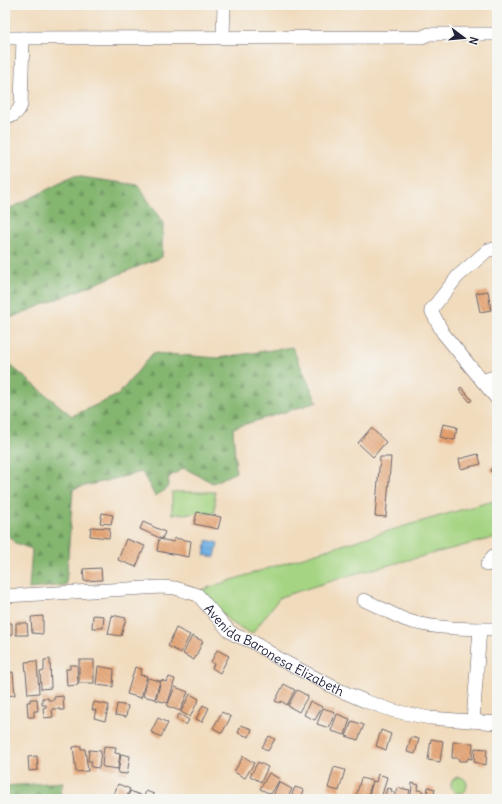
<svg xmlns="http://www.w3.org/2000/svg" width="502" height="804" font-family="Delius,sans-serif">
<style>
.green{fill:#a5d482;stroke:#647b5e}
.forest{fill:url(#forest-firs);stroke:#536c56}
.water{fill:url(#water-ripples);stroke:#48688e}
.building{fill:url(#building-back-hatch)}
.lines{fill:none;stroke-linecap:round;stroke-linejoin:round}
.minor-casing{stroke:#6a6368;stroke-width:14}
.minor{stroke:#fff;stroke-width:13}
.labels{text-anchor:middle;dominant-baseline:central;stroke-width:3;stroke-linejoin:round;paint-order:stroke}
.street-label{font-size:13px;fill:#22223b;stroke:#f6f6f2}
</style>
<defs>
<pattern id="forest-firs" width="22" height="20" patternUnits="userSpaceOnUse"><rect width="22" height="20" fill="#84b670"/><path d="M5 1l3.5 6h-7zM16 11l3.5 6h-7z" fill="#6c945d"/></pattern>
<pattern id="water-ripples" width="26" height="14" patternUnits="userSpaceOnUse"><rect width="26" height="14" fill="#6eafe2"/><path d="M2 4q2-2 4 0t4 0M15 11q2-2 4 0t4 0" fill="none" stroke="#5a8eb8"/></pattern>
<pattern id="building-back-hatch" width="6" height="6" patternUnits="userSpaceOnUse"><rect width="6" height="6" fill="#e6a26f"/><path d="M-1 5l2 2M0 0l6 6M5-1l2 2" fill="none" stroke="#ba845c"/></pattern>
</defs>
<rect width="100%" height="100%" fill="#f6f6f2"/>
<filter id="ink" filterUnits="userSpaceOnUse"><feTurbulence type="fractalNoise" baseFrequency=".025" numOctaves="2"/><feDisplacementMap in="SourceGraphic" scale="8" xChannelSelector="R" yChannelSelector="G"/><feConvolveMatrix kernelMatrix="1 2 1 2 8 2 1 2 1" color-interpolation-filters="sRGB"/></filter>
<filter id="wash" filterUnits="userSpaceOnUse"><feTurbulence type="fractalNoise" baseFrequency=".012" numOctaves="4" result="noise"/><feDisplacementMap in="SourceGraphic" scale="16" xChannelSelector="R" yChannelSelector="G"/><feGaussianBlur stdDeviation="0.9" result="paint"/><feColorMatrix in="noise" values="0 0 0 0 0 0 0 0 0 0 0 0 0 0 0 0 0 1.4 0 .05"/><feComposite in="paint" operator="in"/></filter>
<g filter="url(#wash)">
<rect width="100%" height="100%" fill="#f1dbbd"/>
<g class="green">
<path d="M172 492H215V513L172 514Z"/>
<path d="M497 500V537L354 574 280 597 252 634 230 622 201 590C299 558 397 527 497 500Z"/>
<circle cx="459" cy="785" r="8"/>
</g>
<g class="forest">
<path d="M74 176 138 185 163 223 162 257 5 320V211Z"/>
<path d="M292 347 317 402 233 428 236 472 213 483 184 468 169 477 167 489 155 496 142 472 73 489 66 585 29 589 32 549 15 543 5 532V361L72 416 118 395 153 353 218 358Z"/>
<path d="M63 782 59 799H5V786Z"/>
</g>
<path class="water" d="M207 540 218 543 215 557 204 555Z"/>
<g id="blocks">
<g class="building">
<path d="M497 280V299H496L494 281Z"/>
<path d="M488 291 491 310 480 312 476 293Z"/>
<path d="M461 387 472 400 470 402 459 389Z"/>
<path d="M443 424 457 427 455 440 440 437Z"/>
<path d="M371 428 386 442 373 457 358 443Z"/>
<path d="M478 454 481 464 461 469 459 459Z"/>
<path d="M380 457H391L386 517 375 516Z"/>
<path d="M496 460H497V474L490 471Z"/>
<path d="M197 512 221 517 218 529 194 524Z"/>
<path d="M102 513 113 515 111 524 100 523Z"/>
<path d="M143 522 165 532 162 539 140 529Z"/>
<path d="M91 527 110 528 109 538 90 536Z"/>
<path d="M174 538 191 541 189 557 157 551 159 539 174 542Z"/>
<path d="M126 539 145 546 136 567 118 560Z"/>
<path d="M101 568 102 580 84 581 83 569Z"/>
<path d="M93 615 104 616 103 628H92Z"/>
<path d="M112 615 126 618 121 636 108 634Z"/>
<path d="M43 616V634L32 633 31 617Z"/>
<path d="M5 623H12V635L6 636Z"/>
<path d="M16 623H27L28 635H16Z"/>
<path d="M176 628 190 635 181 653 168 646Z"/>
<path d="M192 636 203 641 194 660 183 654Z"/>
<path d="M217 650 229 656 220 673 212 668 214 664 211 662Z"/>
<path d="M50 659 51 688 41 689 40 672 44 671V660Z"/>
<rect x="79" y="660" width="15" height="23"/>
<path d="M37 661 39 693 28 694 25 662Z"/>
<path d="M70 665H77L78 685 67 686 66 669H70Z"/>
<path d="M98 666 114 669 113 687 96 685Z"/>
<path d="M135 667 142 669 140 675 147 676 141 698 127 694Z"/>
<path d="M13 672 15 695 5 696 6 673Z"/>
<path d="M169 677 175 679 168 703 156 700 161 680 167 682Z"/>
<path d="M148 678 160 681 155 699 143 696Z"/>
<path d="M284 684 295 690 287 705 281 701 280 703 275 701Z"/>
<path d="M175 687 188 692 180 711 167 706Z"/>
<path d="M297 690 308 696 299 712 288 706Z"/>
<path d="M190 694 199 699 190 717 181 712Z"/>
<path d="M63 696 64 710H60V709H52L53 717 44 718 43 708 46 707V705H42V698H48V700H54V697Z"/>
<path d="M30 699H37L38 711H34V717H28L27 702H30Z"/>
<path d="M310 701 322 707 315 720 304 715Z"/>
<path d="M94 702 109 705 105 721 94 718 96 710H92Z"/>
<path d="M117 704 128 706 126 717 115 715Z"/>
<path d="M203 705 209 708 202 722 196 719Z"/>
<path d="M323 708 335 712 329 728 317 724Z"/>
<path d="M222 712 231 717 222 733 213 728Z"/>
<path d="M179 714 189 720 186 725 176 719Z"/>
<path d="M337 714 350 719 345 735 331 731Z"/>
<path d="M158 718 168 723 161 737 151 732Z"/>
<path d="M352 721 364 725 358 740 346 736Z"/>
<path d="M241 725 252 729 249 737 238 733Z"/>
<path d="M381 730 391 734 386 750 376 746Z"/>
<path d="M269 736 275 739 268 751 262 747Z"/>
<path d="M411 737 419 739 415 754 407 752Z"/>
<path d="M431 739 443 741 440 762 428 760Z"/>
<path d="M453 742 473 743 472 759 468 758 467 761H459L458 758H452Z"/>
<path d="M81 746V749H85L88 771 76 772 73 747Z"/>
<path d="M104 746 116 747 115 753 120 754 118 769 103 767V766H102Z"/>
<path d="M475 748 487 749 486 765 479 764V763L474 762Z"/>
<path d="M89 750 101 751 99 768 91 767 92 761H88Z"/>
<path d="M121 754 130 756 127 774 118 773Z"/>
<path d="M37 756 38 770 29 771 28 757Z"/>
<path d="M243 756 254 763 245 778 234 772Z"/>
<path d="M258 762 268 767 261 782 250 776Z"/>
<path d="M334 767 345 770 339 791 328 788Z"/>
<path d="M269 773 280 779 271 794 260 789Z"/>
<path d="M378 774 387 777 381 799 369 795 373 781 376 782Z"/>
<path d="M361 778 372 781 367 799 356 797Z"/>
<path d="M279 782 292 789 287 799H275L272 798Z"/>
<path d="M412 783 419 785 417 790 423 791 421 799H411Z"/>
<path d="M118 784 130 789 126 799H112Z"/>
<path d="M295 787 304 790 301 799H290Z"/>
<path d="M428 787 435 789 433 799H423L424 793H427Z"/>
<path d="M387 788 392 789 391 791 395 793 394 799H384Z"/>
<path d="M398 788 410 790 408 799H395Z"/>
<path d="M130 791 140 795 139 799H127Z"/>
<path d="M146 791 154 794 152 799H143Z"/>
<path d="M484 795 497 796V799H484Z"/>
</g>
</g>
</g>
<g filter="url(#ink)">
<use href="#blocks" fill-opacity="0" stroke="#6a6368" stroke-width="1"/>
<g class="lines">
<g class="minor-casing">
<g id="minor">
<path d="M223 37 224 5"/>
<path d="M5 38 422 37 429 34H497"/>
<path d="M5 118C13 117 18 113 21 105L23 38"/>
<path d="M497 249 488 250 458 276 431 310 443 333 497 399"/>
<path d="M482 381 497 376"/>
<path d="M487 565 493 556 497 554"/>
<path id="s1" d="M5 596 162 587 175 588 198 595 229 631 237 636 253 642 281 660 339 690 365 701 394 711 430 718 497 723"/>
<path d="M364 600C378 606 391 614 406 620 431 629 470 629 497 629"/>
<path d="M473 721 480 629"/>
</g>
</g>
<use href="#minor" class="minor"/>
</g>
</g>
<g class="labels">
<g class="street-label">
<text stroke="none"><textPath href="#s1" startOffset="290">Avenida Baronesa Elizabeth</textPath></text>
</g>
</g>
<rect width="502" height="804" fill="none" stroke="#f6f6f2" stroke-width="20"/>
<g transform="translate(464 38) rotate(106)" stroke="#f6f6f2" stroke-width="3" paint-order="stroke">
<path d="M0-3L7 15L0 10L-7 15Z" fill="#22223b"/>
<text y="-6" font-size="11" font-weight="bold" text-anchor="middle" fill="#22223b">N</text>
</g>
</svg>
